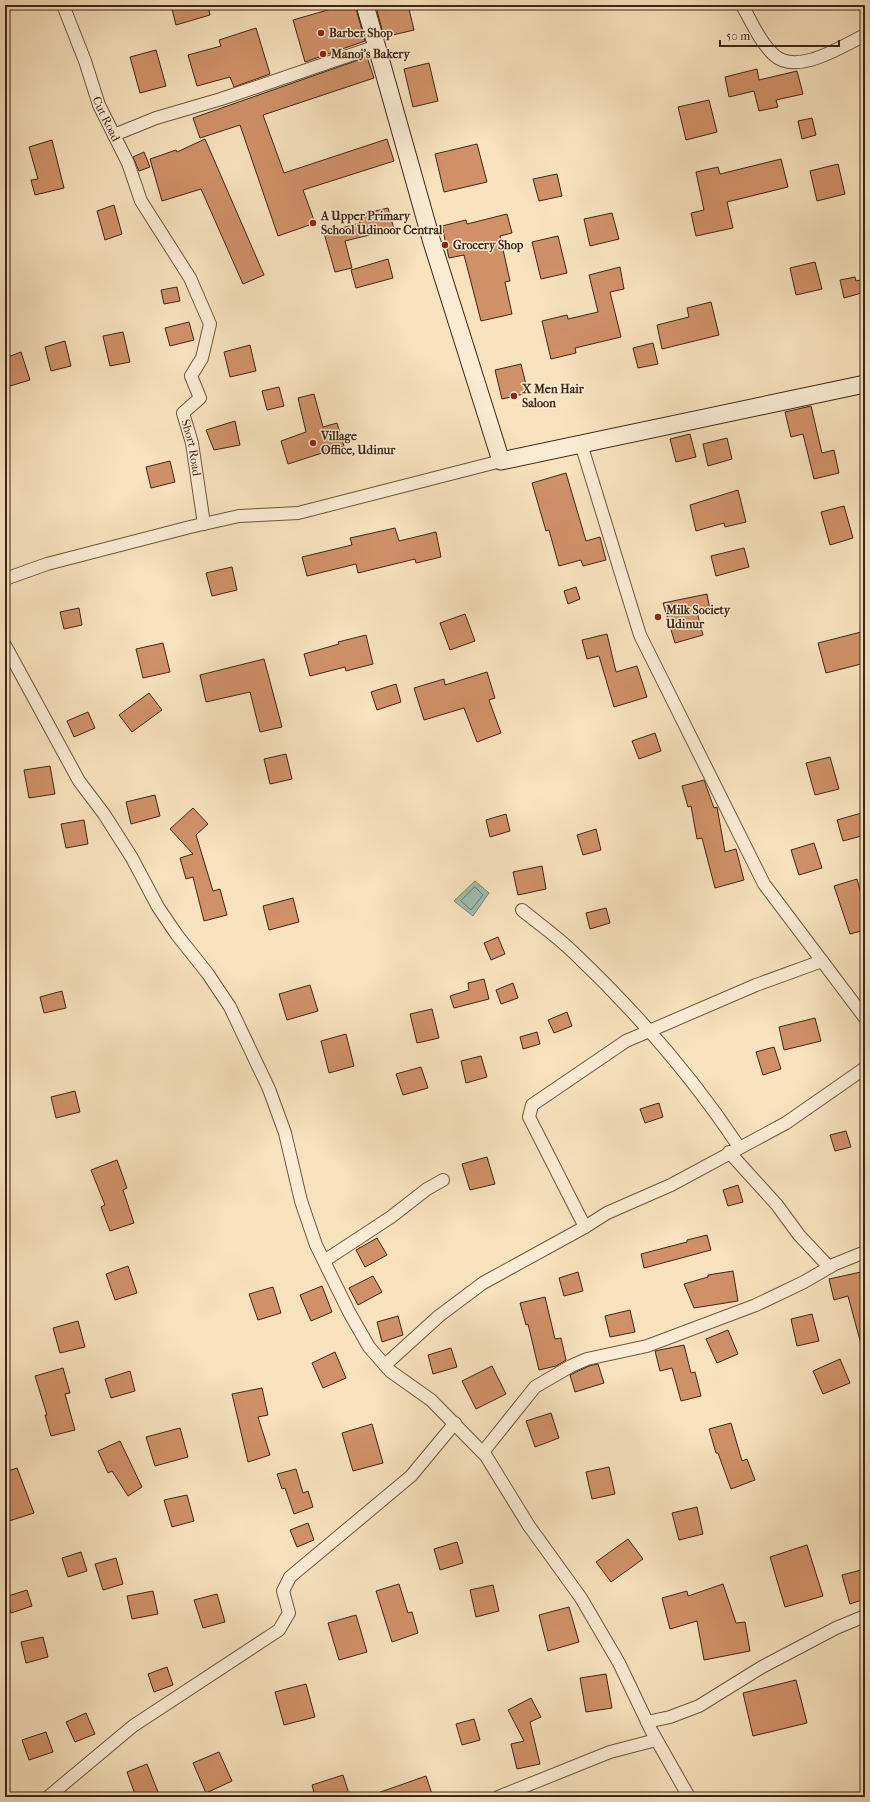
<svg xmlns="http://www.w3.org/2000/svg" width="870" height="1802" font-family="'IM FELL French Canon',serif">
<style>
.water{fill:#9dbeaf;stroke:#778172}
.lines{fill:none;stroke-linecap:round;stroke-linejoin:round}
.shore{stroke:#6e7262;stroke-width:1}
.building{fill:#d09169;stroke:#3e2516}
.minor-casing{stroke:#6c5440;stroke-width:14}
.secondary-casing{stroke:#3e2516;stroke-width:19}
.minor{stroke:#faecd4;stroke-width:12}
.secondary{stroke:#faecd4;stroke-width:17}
.poi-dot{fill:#8f2418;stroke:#faecd4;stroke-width:1.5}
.labels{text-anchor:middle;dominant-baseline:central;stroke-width:3;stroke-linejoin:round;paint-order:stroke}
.poi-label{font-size:12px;font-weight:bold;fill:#3e2516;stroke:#faecd4;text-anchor:start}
.street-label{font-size:12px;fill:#3e2516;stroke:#faecd4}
</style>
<rect width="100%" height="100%" fill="#f7e2bd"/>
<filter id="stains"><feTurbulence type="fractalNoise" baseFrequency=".005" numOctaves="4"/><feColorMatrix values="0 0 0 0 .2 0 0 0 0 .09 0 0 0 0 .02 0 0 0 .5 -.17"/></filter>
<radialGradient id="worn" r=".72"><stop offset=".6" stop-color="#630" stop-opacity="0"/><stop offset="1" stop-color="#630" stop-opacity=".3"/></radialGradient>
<path class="water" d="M475 881 489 893 473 916 454 901Z"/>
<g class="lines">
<path class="shore" d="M475 887 483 895 471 910 461 901Z"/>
</g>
<g class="building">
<path d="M171 5H208L210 15 176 25Z"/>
<path d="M345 5H355L365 41 305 62 293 20Z"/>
<path d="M384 5H408L414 30 384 37 376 7Z"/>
<path d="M256 28 270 74 234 87 230 77 197 86 188 55 221 46 219 40Z"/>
<path d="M156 50 166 86 140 93 130 57Z"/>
<path d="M367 57 374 78 263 115 284 173 387 139 394 161 303 190 315 223 278 236 240 125 200 138 193 118Z"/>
<path d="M429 63 438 101 413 107 404 69Z"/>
<path d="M757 69 759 80 797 71 803 94 776 100 778 107 759 111 754 91 729 97 725 77Z"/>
<path d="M709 100 717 132 686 140 678 107Z"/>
<path d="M812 118 816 135 802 139 798 121Z"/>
<path d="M205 139 264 275 243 284 201 189 162 201 150 159 176 150 177 152Z"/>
<path d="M52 140 64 188 35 195 31 180 38 179 29 147Z"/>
<path d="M477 144 487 182 444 192 435 154Z"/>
<path d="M144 152 150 167 139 171 133 157Z"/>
<path d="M781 159 788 187 727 202 733 228 696 236 691 213 704 210 696 172 718 167 720 174Z"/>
<path d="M838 164 845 194 817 201 810 171Z"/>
<path d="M557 174 562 196 539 201 533 179Z"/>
<path d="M114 205 122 234 105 240 97 211Z"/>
<path d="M388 208 394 229 345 241 352 268 335 272 324 233 360 223 358 215Z"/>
<path d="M612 213 619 239 590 246 584 219Z"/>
<path d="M507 214 512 233 500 236 510 281 505 282 512 314 481 321 464 255 449 258 442 226 466 220 467 224Z"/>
<path d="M558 236 567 273 541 279 532 242Z"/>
<path d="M388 259 393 278 356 288 351 270Z"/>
<path d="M815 262 822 289 796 295 790 268Z"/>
<path d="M620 267 624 289 610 292 621 337 575 348 576 353 551 359 542 321 567 315 568 319 598 312 589 275Z"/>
<path d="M855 277 856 281 865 279V292L844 298 840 280Z"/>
<path d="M177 287 180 301 164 304 161 290Z"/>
<path d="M711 302 719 335 662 349 657 325 689 317 687 308Z"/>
<path d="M189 322 194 340 170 346 165 328Z"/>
<path d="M123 332 130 362 110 366 103 336Z"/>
<path d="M65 341 71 366 51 371 45 347Z"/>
<path d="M653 343 658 364 638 368 633 348Z"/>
<path d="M250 345 256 371 230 377 224 352Z"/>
<path d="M21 352 30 380 10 386 5 370V358Z"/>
<path d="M521 364 528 393 502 399 495 370Z"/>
<path d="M279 387 284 406 267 410 262 391Z"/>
<path d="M314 394 323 427 337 423 344 446 288 464 281 441 306 432 298 398Z"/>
<path d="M811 406 822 453 834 450 839 473 814 479 803 434 791 437 785 412Z"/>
<path d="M235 421 240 445 214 450 206 430Z"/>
<path d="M690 434 696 457 676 462 670 439Z"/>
<path d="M727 438 732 459 708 466 703 444Z"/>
<path d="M170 461 175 482 151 488 146 467Z"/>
<path d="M566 473 586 541 600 537 606 560 583 566 581 560 559 566 549 530 546 531 532 483Z"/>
<path d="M738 490 746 522 725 527 724 523 696 531 690 505Z"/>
<path d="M844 506 853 538 830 545 821 512Z"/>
<path d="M395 528 399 541 436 532 441 557 416 563 415 559 358 573 356 564 307 576 302 557 352 545 350 538Z"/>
<path d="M744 548 749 567 716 576 711 556Z"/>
<path d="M232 567 237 590 212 596 206 573Z"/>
<path d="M576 587 580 599 568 604 564 591Z"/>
<path d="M707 594 710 610 697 612 703 635 675 643 663 603Z"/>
<path d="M79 608 82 625 64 629 60 612Z"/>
<path d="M465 614 475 641 450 650 440 623Z"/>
<path d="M865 631V663L826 673 818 643Z"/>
<path d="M607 634 616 672 637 666 647 697 614 707 599 656 587 659 582 640Z"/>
<path d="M366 635 373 664 346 671 345 667 310 676 304 654 339 644 338 642Z"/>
<path d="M163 643 170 672 143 678 136 649Z"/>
<path d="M264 659 282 727 260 732 250 692 206 702 200 675Z"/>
<path d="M487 672 495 698 489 700 501 733 477 742 464 708 424 720 414 688 444 679 445 685Z"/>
<path d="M396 684 401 702 377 710 371 692Z"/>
<path d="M149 693 162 710 132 732 119 715Z"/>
<path d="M88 712 95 728 74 737 67 721Z"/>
<path d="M655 733 661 751 639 759 632 741Z"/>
<path d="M286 754 292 779 270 784 264 759Z"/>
<path d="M830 757 839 789 815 795 806 763Z"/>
<path d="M50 766 55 794 29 798 24 770Z"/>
<path d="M704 780 714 808 717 807 725 852 736 849 744 880 715 888 702 838 697 839 691 806 688 807 682 786Z"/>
<path d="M155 795 160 816 131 824 126 802Z"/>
<path d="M193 808 208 824 196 835 213 891 220 889 227 915 204 921 193 877 186 879 180 858 193 854 170 829Z"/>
<path d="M865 812V835L843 841 837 820Z"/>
<path d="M506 814 510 831 490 837 486 820Z"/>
<path d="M84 820 88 844 66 848 61 824Z"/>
<path d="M596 829 601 850 583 855 577 835Z"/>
<path d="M814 843 822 868 799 875 791 850Z"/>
<path d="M542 866 546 889 518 895 513 872Z"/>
<path d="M857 879 865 908V930L850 934 834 886Z"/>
<path d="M293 898 299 922 269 930 263 906Z"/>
<path d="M606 908 610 923 590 929 586 913Z"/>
<path d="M498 937 505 954 491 960 484 943Z"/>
<path d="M484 979 489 999 454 1008 450 996 469 990 468 983Z"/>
<path d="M513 983 518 998 501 1004 496 990Z"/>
<path d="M310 985 318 1011 287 1020 279 994Z"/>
<path d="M62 991 66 1008 44 1013 40 997Z"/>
<path d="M432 1009 439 1038 417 1043 410 1014Z"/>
<path d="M567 1012 572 1026 554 1033 548 1020Z"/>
<path d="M815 1018 821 1041 784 1050 779 1027Z"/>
<path d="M537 1032 540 1044 523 1049 520 1037Z"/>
<path d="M346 1034 354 1066 329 1073 321 1041Z"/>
<path d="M774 1047 781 1069 763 1075 756 1052Z"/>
<path d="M481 1056 487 1077 466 1083 461 1061Z"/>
<path d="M421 1067 428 1088 403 1095 396 1074Z"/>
<path d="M75 1091 80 1112 56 1118 51 1097Z"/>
<path d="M659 1103 663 1117 645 1123 640 1109Z"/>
<path d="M846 1131 851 1147 835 1151 830 1135Z"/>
<path d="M487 1157 495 1184 470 1190 462 1164Z"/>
<path d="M117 1160 127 1188 123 1190 134 1223 110 1231 101 1207 105 1205 91 1170Z"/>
<path d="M738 1185 743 1202 728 1206 723 1190Z"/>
<path d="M707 1235 711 1250 644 1268 641 1254 687 1242V1240Z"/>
<path d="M377 1238 387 1255 365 1267 356 1250Z"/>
<path d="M128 1266 137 1293 115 1300 106 1274Z"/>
<path d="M733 1271 738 1301 694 1308 684 1284 708 1277V1275Z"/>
<path d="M578 1272 583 1291 564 1296 559 1278Z"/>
<path d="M861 1272 865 1289V1343L861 1344 848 1296 834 1300 829 1279Z"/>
<path d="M373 1276 382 1292 358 1305 349 1288Z"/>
<path d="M322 1286 332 1312 311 1321 300 1295Z"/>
<path d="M273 1287 281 1313 258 1320 249 1294Z"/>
<path d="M545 1297 555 1339 561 1338 566 1360 556 1366 539 1370 528 1324 526 1325 520 1303Z"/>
<path d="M630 1310 635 1332 610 1337 605 1316Z"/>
<path d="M812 1314 819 1341 797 1346 791 1319Z"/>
<path d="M398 1316 403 1335 382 1342 377 1322Z"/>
<path d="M78 1321 85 1347 60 1353 53 1328Z"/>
<path d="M728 1330 738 1354 717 1363 706 1339Z"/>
<path d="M684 1345 691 1373 695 1372 701 1396 681 1401 672 1368 660 1371 655 1351Z"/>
<path d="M451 1348 457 1367 433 1374 428 1355Z"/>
<path d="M335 1352 346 1378 323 1388 312 1363Z"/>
<path d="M840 1359 850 1383 823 1394 813 1371Z"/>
<path d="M598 1364 604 1383 575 1392 570 1375 589 1366Z"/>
<path d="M492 1366 506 1394 476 1409 462 1381Z"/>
<path d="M63 1368 70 1393 65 1394 75 1430 51 1436 45 1415H47L35 1376Z"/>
<path d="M130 1371 135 1391 111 1398 105 1379Z"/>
<path d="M262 1388 268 1415 258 1417 270 1455 248 1462 232 1394Z"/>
<path d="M551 1413 559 1438 535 1447 526 1421Z"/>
<path d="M731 1423 742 1461 747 1459 755 1480 731 1489 718 1453H716L709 1429Z"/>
<path d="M372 1424 383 1463 353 1471 342 1433Z"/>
<path d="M180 1428 188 1457 155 1466 146 1437Z"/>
<path d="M120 1441 142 1487 128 1496 112 1471 108 1473 98 1451Z"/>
<path d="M609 1467 615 1494 592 1499 586 1472Z"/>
<path d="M17 1468 34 1513 9 1521 5 1509V1472Z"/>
<path d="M296 1469 303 1493 308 1491 313 1507 294 1514 285 1488 282 1489 277 1474Z"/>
<path d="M187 1495 194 1521 172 1527 164 1500Z"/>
<path d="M697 1507 703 1534 679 1540 672 1513Z"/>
<path d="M308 1523 314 1540 297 1547 290 1530Z"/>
<path d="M628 1539 643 1559 611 1582 596 1562Z"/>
<path d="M457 1542 463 1563 440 1570 434 1549Z"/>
<path d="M807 1545 823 1596 785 1607 770 1557Z"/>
<path d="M81 1552 87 1571 68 1577 62 1558Z"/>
<path d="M116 1558 123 1584 103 1590 95 1564Z"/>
<path d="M865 1569V1599L850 1604 842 1575Z"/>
<path d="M399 1584 408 1613 412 1612 418 1633 392 1642 376 1591Z"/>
<path d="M723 1584 736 1623 745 1622 750 1651 704 1660 697 1621 670 1629 662 1598 687 1591 688 1596Z"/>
<path d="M493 1585 499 1611 476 1617 470 1590Z"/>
<path d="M27 1590 32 1606 11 1613 5 1597Z"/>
<path d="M153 1591 158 1614 132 1619 127 1596Z"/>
<path d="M217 1594 225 1622 203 1628 194 1600Z"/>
<path d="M569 1607 579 1642 548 1651 539 1615Z"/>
<path d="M356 1615 367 1652 339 1660 328 1623Z"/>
<path d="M43 1637 48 1657 26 1663 21 1642Z"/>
<path d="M167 1667 173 1685 154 1692 148 1674Z"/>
<path d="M606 1674 612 1708 586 1712 580 1678Z"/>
<path d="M796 1680 807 1723 753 1736 743 1693Z"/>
<path d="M306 1684 315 1717 284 1725 275 1692Z"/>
<path d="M531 1698 541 1717 530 1722 540 1764 517 1769 511 1744 524 1741 508 1710Z"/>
<path d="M86 1713 95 1734 75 1742 66 1722Z"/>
<path d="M474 1719 480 1740 462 1745 456 1724Z"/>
<path d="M46 1732 53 1752 29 1760 22 1740Z"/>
<path d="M219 1752 232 1781 206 1793 193 1763Z"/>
<path d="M147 1764 158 1792 145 1797H136L127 1772Z"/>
<path d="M343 1775 350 1797H315L312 1785Z"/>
<path d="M426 1776 433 1797H373L372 1795Z"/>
</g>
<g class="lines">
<g class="minor-casing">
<g id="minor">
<path id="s1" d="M63 5 85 61 99 105 128 163 141 201 190 278 210 324 202 358 191 376 200 398 183 413 192 443 204 524"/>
<path d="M742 5C751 21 760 42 774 55 797 76 842 46 865 35"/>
<path d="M114 135 156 118 221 99 377 46"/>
<path d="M581 444 640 635 764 884 865 1018"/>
<path d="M5 579 47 564 190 527 239 516 298 513 501 461"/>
<path d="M5 645 79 781 104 814 132 858 158 907 177 935 208 974 230 1007 269 1089 285 1133 301 1201 316 1245 349 1312 369 1347 390 1371 431 1400 486 1456 529 1526 581 1598 619 1663 651 1730 689 1797"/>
<path d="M522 910C539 924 558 937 574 953 635 1011 692 1076 739 1147"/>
<path d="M729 1152 777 1205 799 1235 829 1267"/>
<path d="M585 1227 607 1213 671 1185 786 1123 865 1068"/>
<path d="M324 1261 391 1217 427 1189 443 1180"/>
<path d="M385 1365 439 1316 483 1283 585 1227 529 1117 532 1105 626 1041 756 985 822 961"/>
<path d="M483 1452 535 1387 571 1366 587 1359 647 1346 756 1305 804 1282 835 1264 865 1252"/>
<path d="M647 1722 670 1717 699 1706 762 1667 836 1628 865 1616"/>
<path d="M48 1797 133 1726 279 1630 289 1613 283 1591 290 1577 411 1476 455 1423"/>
<path d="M498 1797 610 1752 656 1740"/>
</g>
</g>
<g class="secondary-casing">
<path id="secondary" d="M365 5 431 239 501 461 865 384"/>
</g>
<use href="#minor" class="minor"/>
<use href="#secondary" class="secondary"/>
</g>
<g class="poi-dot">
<circle cx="321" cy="33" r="4"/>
<circle cx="323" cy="54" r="4"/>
<circle cx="313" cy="223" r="4"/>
<circle cx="445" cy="245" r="4"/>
<circle cx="514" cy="396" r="4"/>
<circle cx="313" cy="443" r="4"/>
<circle cx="658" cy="617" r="4"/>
</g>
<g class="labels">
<g class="poi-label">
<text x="329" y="33">Barber Shop</text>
<text x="331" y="54">Manoj's Bakery</text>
<text x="321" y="216">A Upper Primary<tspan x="321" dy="14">School Udinoor Central</tspan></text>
<text x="453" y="245">Grocery Shop</text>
<text x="522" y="389">X Men Hair<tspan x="522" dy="14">Saloon</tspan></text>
<text x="321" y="436">Village<tspan x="321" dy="14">Office, Udinur</tspan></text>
<text x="666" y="610">Milk Society<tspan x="666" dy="14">Udinur</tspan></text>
</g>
<g class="street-label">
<text stroke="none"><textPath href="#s1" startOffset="122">Cut Road</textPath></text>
<text stroke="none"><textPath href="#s1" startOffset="491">Short Road</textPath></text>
</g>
</g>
<rect width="870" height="1802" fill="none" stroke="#f7e2bd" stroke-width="20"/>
<rect x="6" y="6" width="858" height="1790" fill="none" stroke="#3e2516" stroke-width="2"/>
<rect x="10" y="10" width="850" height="1782" fill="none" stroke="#3e2516"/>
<path d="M720 40v6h119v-6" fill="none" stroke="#3e2516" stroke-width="2"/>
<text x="726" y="40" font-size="12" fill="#3e2516" stroke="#faecd4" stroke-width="3" paint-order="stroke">50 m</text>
<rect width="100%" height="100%" filter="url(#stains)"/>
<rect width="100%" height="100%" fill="url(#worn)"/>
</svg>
